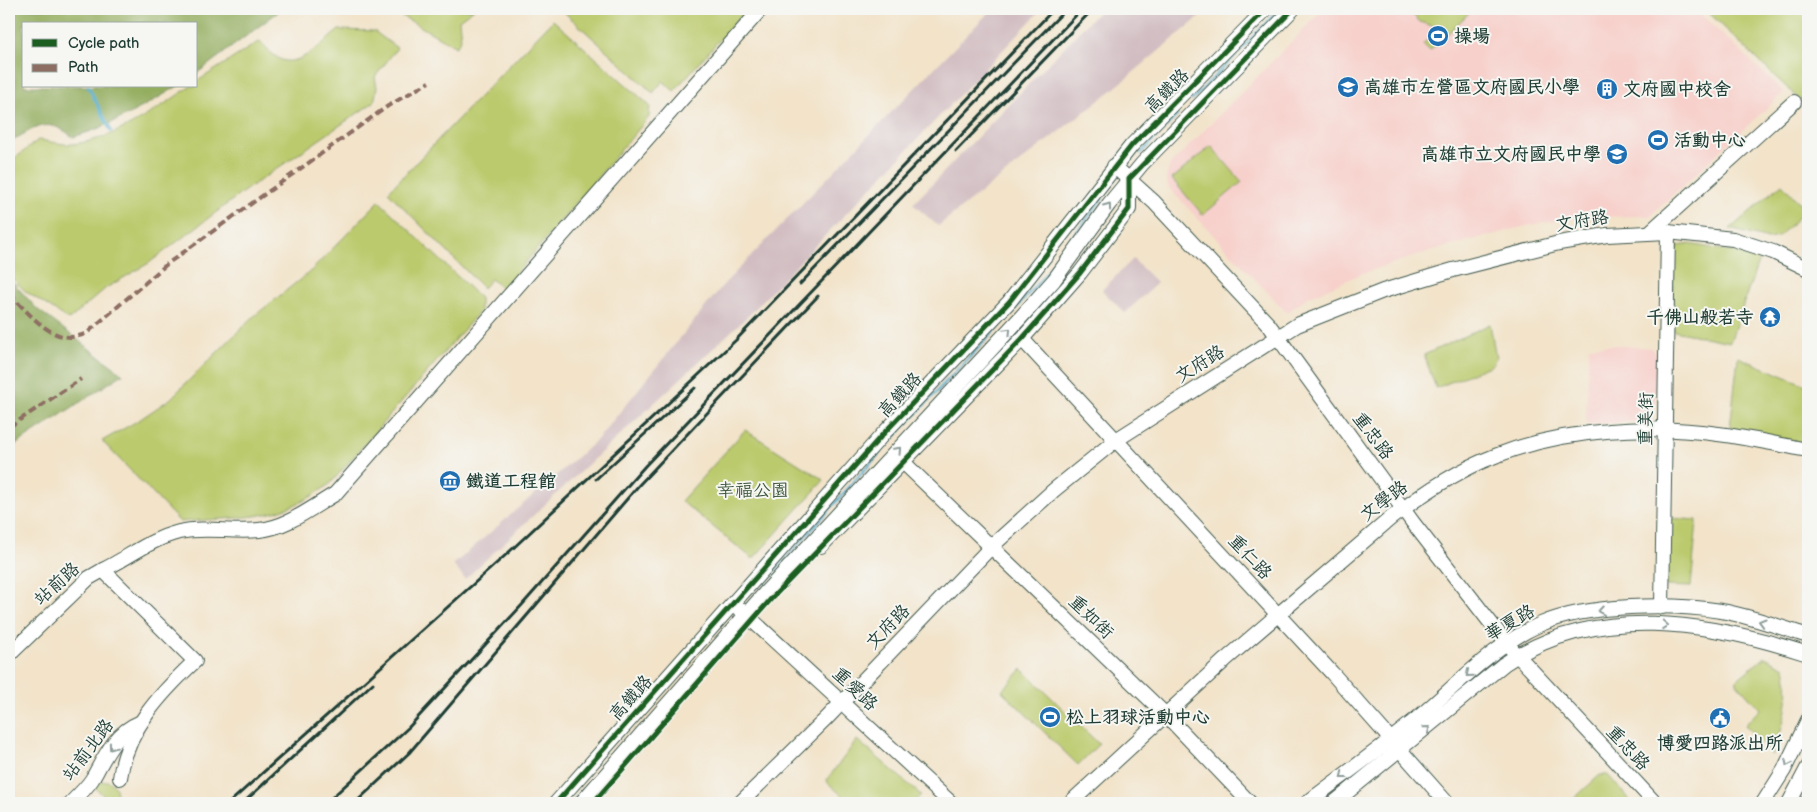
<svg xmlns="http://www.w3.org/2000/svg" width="1817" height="812" font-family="'Balsamiq Sans','LXGW WenKai TC',sans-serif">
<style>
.built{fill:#f7d0cb}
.industrial{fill:#d2bec2}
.green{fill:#bbca6d;stroke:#6d8450}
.forest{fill:#94ae60;stroke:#5a764a}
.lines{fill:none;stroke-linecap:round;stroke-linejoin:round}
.stream{stroke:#50adcf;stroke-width:3}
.minor-casing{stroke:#3f564a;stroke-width:16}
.minor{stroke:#fff;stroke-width:14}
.rail{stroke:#1f3d34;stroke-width:3}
.quiet{stroke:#8d6e63;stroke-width:4;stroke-dasharray:8 4;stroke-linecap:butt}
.cycleway-casing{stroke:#f6f6f2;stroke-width:8}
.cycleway{stroke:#1b5e20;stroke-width:5}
.oneway{stroke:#8f9e9a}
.labels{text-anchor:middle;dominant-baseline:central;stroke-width:4;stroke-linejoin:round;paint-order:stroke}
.poi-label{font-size:18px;font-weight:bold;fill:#1f3d34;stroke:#f6f6f2;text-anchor:start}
.street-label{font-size:18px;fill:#1f3d34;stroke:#f6f6f2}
.park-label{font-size:18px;fill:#3e593f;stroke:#f6f6f2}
</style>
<rect width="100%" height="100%" fill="#f6f6f2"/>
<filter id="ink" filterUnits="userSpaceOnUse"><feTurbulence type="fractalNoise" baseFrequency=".02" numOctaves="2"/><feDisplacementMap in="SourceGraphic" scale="10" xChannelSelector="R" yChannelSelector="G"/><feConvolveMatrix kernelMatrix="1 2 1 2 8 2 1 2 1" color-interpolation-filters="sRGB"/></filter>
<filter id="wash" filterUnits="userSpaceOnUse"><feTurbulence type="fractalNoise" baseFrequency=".0096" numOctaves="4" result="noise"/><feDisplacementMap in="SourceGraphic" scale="20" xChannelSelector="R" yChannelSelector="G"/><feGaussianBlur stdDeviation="1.12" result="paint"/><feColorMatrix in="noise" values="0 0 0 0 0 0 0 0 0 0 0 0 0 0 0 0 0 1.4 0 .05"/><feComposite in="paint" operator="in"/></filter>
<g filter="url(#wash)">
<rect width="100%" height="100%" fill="#f2e3c9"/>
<g class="built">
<path d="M1324 9H1695L1784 92 1650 216 1580 217 1530 225 1438 249 1363 273 1306 298 1287 313 1169 188 1166 178 1170 165Z"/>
<path d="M1614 345 1651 348 1657 353 1655 414 1648 421 1586 424 1589 346Z"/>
</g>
<g class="industrial">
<path d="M992 9H1042L749 315 465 579 453 565 598 439 724 284Z"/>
<path d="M1101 9H1209L1116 87 938 226 913 204Z"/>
<path d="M1133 259 1157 283 1125 313 1102 290Z"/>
</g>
<g class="green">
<path d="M396 9H474L459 20 461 39 456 47 402 16Z"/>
<path d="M565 9H747L674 91 663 81 653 93 563 11Z"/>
<path d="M1407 9H1473L1430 51 1423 44 1439 28 1420 22Z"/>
<path d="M1705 9H1808V108Z"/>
<path d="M553 20 650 106 649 117 503 289 491 279 483 288 388 192Z"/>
<path d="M339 30 374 31 397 48 375 77 377 88 374 102 243 192 149 263 106 288 69 320 25 291 9 275V163L38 140C49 141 62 145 73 144 117 139 154 111 191 86H196V82L260 41C266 47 271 54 278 58 297 71 324 41 339 30Z"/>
<path d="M1211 146 1242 182 1203 215 1172 179Z"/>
<path d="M1782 184 1806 210 1778 237 1768 239 1730 229Z"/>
<path d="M379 201 480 298V311L331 483C279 523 242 516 180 522L102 441 139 420 170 399 253 317 312 270Z"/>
<path d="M1690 244 1760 257 1730 342 1674 331 1672 327 1674 252 1677 246Z"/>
<path d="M1490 324 1496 358 1492 365 1436 388 1424 355Z"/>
<path d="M1738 357 1808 386V442L1806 444 1730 428Z"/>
<path d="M745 430 824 480 753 559 681 501Z"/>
<path d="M1670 518 1697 520 1691 587 1666 586Z"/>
<path d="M1765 657 1785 667C1792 698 1784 726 1772 755L1745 725 1760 709 1735 681Z"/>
<path d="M1022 669 1099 744 1078 765 1002 691Z"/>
<path d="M857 740 921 795 913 803H846L848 801 826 781Z"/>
<path d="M1600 775H1608L1631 802 1569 803Z"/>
<path d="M108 781C118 786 119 794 113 803L94 787 98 782Z"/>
</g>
<g class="forest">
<path d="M9 9H282L196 74V24H24V86H178C143 107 112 126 73 137 46 115 35 129 9 142Z"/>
<path d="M9 278 37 309 123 374 9 449Z"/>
</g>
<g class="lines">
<g class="stream">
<path d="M88 86 111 131"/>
<path d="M1192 100 1280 9"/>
<path d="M1141 153 1177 115"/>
<path d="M764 583 891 440 1014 310 1046 274 1102 198"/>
<path d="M572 803 583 790"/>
</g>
</g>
</g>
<g filter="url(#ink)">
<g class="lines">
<g class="minor-casing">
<g id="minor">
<path d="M1114 166 1154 202 1269 325 1414 524 1507 644 1655 803"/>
<path d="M1650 232 1794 102"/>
<path d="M1022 339 1332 673 1447 803"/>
<path d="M902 461 1166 715 1250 803"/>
<path d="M821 546 1022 339 1080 273 1129 209V179"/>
<path d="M103 570C129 557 151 539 179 532 205 526 232 533 259 530 288 527 311 508 335 494L761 9"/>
<path d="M1662 607 1668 232"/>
<path d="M740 609 951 803"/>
<path d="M9 655 89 578 103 570 195 661C161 693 126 730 120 778"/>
<path d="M71 803C78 795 89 786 94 776 105 756 116 732 139 723"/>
<path d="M556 803 884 433 1009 302 1132 145 1266 9"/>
<path d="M581 803 765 593 1022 316 1054 280 1109 204 1142 164 1293 9"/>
<path d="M740 803 826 719 991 547 1054 490 1116 440 1297 325 1383 291 1453 270 1559 243 1607 235 1668 232 1733 239 1773 252 1808 269"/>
<path d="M1070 803 1225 660 1391 518C1422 494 1458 470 1495 456 1566 428 1651 424 1726 435 1754 439 1781 445 1808 450"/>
<path d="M1307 803C1341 777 1376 752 1409 725 1452 691 1490 646 1541 624 1587 604 1672 603 1721 611 1750 616 1780 627 1808 636"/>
<path d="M1334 803 1504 664C1595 602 1710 622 1808 654"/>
<path d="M1763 803 1784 770 1808 720"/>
<path d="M1789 803 1808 767"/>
</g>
</g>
<use href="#minor" class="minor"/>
<g class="rail">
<path d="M956 151 1093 9"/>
<path d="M800 284 1066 9"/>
<path d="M596 479 695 388"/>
<path d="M229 803 508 553 736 340 1054 9"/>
<path d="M243 803 373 683"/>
<path d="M326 803 409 727 522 605 645 466 1082 9"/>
<path d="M355 803 409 753 639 485 818 296"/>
</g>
<g class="quiet">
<path d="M9 294C30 313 54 349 87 333L167 264 388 106 429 82"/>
<path d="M9 427 81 379"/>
</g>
<g class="cycleway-casing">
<g id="cycleway">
<path d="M556 803 884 433 1009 302 1132 145 1266 9"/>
<path d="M593 803 771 599 1022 339 1080 273 1129 209V179L1293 9"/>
</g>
</g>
<use href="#cycleway" class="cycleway"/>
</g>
<defs><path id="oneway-chevron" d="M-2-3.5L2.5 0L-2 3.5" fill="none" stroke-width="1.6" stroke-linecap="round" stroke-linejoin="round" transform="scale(1.25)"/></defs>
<g class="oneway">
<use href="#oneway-chevron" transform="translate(1108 206) rotate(-54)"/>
<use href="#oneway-chevron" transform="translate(1008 331) rotate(-46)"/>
<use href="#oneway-chevron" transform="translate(898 450) rotate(-47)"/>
<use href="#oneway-chevron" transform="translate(1601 611) rotate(172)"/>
<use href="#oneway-chevron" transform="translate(1762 622) rotate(-164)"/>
<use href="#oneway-chevron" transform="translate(1665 625) rotate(4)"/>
<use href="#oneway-chevron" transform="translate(1469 674) rotate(140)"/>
<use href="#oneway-chevron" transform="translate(1427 729) rotate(-41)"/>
<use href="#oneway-chevron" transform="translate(112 747) rotate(126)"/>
<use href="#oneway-chevron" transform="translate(1788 763) rotate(117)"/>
<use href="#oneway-chevron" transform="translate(1343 776) rotate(142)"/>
</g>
</g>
<defs>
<g id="stadium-disc" transform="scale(1.125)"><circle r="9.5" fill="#1f6fb2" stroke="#f6f6f2"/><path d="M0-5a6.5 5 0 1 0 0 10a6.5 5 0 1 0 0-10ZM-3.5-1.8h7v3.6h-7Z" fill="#fff"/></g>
<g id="school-disc" transform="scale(1.125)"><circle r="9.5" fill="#1f6fb2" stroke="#f6f6f2"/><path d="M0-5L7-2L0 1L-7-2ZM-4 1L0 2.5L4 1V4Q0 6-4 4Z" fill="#fff"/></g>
<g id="building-disc" transform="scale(1.125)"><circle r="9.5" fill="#1f6fb2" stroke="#f6f6f2"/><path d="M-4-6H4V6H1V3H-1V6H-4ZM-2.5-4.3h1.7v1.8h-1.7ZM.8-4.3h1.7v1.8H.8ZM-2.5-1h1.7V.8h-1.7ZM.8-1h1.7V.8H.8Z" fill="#fff"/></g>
<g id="temple-disc" transform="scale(1.125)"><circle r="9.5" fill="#1f6fb2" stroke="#f6f6f2"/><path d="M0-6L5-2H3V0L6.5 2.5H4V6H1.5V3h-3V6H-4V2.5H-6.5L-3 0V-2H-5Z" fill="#fff"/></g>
<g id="museum-disc" transform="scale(1.125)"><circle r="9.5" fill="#1f6fb2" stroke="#f6f6f2"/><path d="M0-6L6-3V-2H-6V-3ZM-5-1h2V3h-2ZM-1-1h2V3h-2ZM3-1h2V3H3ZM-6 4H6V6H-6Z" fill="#fff"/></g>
<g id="civic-disc" transform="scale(1.125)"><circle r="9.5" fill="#1f6fb2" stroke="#f6f6f2"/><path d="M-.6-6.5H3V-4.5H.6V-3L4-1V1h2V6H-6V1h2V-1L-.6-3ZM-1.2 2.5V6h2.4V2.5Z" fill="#fff"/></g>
</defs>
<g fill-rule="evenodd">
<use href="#stadium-disc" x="1438" y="36"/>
<use href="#school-disc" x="1348" y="87"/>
<use href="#building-disc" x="1607" y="89"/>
<use href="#stadium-disc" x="1658" y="140"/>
<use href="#school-disc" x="1617" y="154"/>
<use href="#temple-disc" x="1770" y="317"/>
<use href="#museum-disc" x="450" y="481"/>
<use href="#stadium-disc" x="1050" y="717"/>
<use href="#civic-disc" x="1720" y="718"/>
</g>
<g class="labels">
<g class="poi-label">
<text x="1454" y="36">操場</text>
<text x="1364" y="87">高雄市左營區文府國民小學</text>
<text x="1623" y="89">文府國中校舍</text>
<text x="1674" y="140">活動中心</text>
<text x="1601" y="154" text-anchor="end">高雄市立文府國民中學</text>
<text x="1754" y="317" text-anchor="end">千佛山般若寺</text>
<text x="466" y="481">鐵道工程館</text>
<text x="1066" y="717">松上羽球活動中心</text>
<text x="1720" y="743" text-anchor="middle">博愛四路派出所</text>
</g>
<g class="street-label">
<text transform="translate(1167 91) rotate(-45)">高鐵路</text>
<text transform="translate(1582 221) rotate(-9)">文府路</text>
<text transform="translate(1200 364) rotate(-32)">文府路</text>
<text transform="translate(900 395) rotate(-47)">高鐵路</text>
<text transform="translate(1646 419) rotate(-89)">重美街</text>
<text transform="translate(1373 436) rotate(53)">重忠路</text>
<text transform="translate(1384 501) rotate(-37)">文學路</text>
<text transform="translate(1250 557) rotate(47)">重仁路</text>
<text transform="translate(57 584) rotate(-42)">站前路</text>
<text transform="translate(1091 617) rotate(44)">重如街</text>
<text transform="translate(1510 623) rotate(-30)">華夏路</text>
<text transform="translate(888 627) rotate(-46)">文府路</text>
<text transform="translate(855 689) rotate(43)">重愛路</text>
<text transform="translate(631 698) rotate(-48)">高鐵路</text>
<text transform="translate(1628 748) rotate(47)">重忠路</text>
<text transform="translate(88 750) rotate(-53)">站前北路</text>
</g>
<g class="park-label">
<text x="753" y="490">幸福公園</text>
</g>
</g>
<rect width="1817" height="812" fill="none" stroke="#f6f6f2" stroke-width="30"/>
<rect x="22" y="22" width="175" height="65" fill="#f6f6f2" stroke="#a0aca6"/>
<rect x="32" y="39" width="25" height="8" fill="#1b5e20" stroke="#a0aca6"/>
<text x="68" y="48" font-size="15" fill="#1f3d34">Cycle path</text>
<rect x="32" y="64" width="25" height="8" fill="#8d6e63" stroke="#a0aca6"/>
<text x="68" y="72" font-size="15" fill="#1f3d34">Path</text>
</svg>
